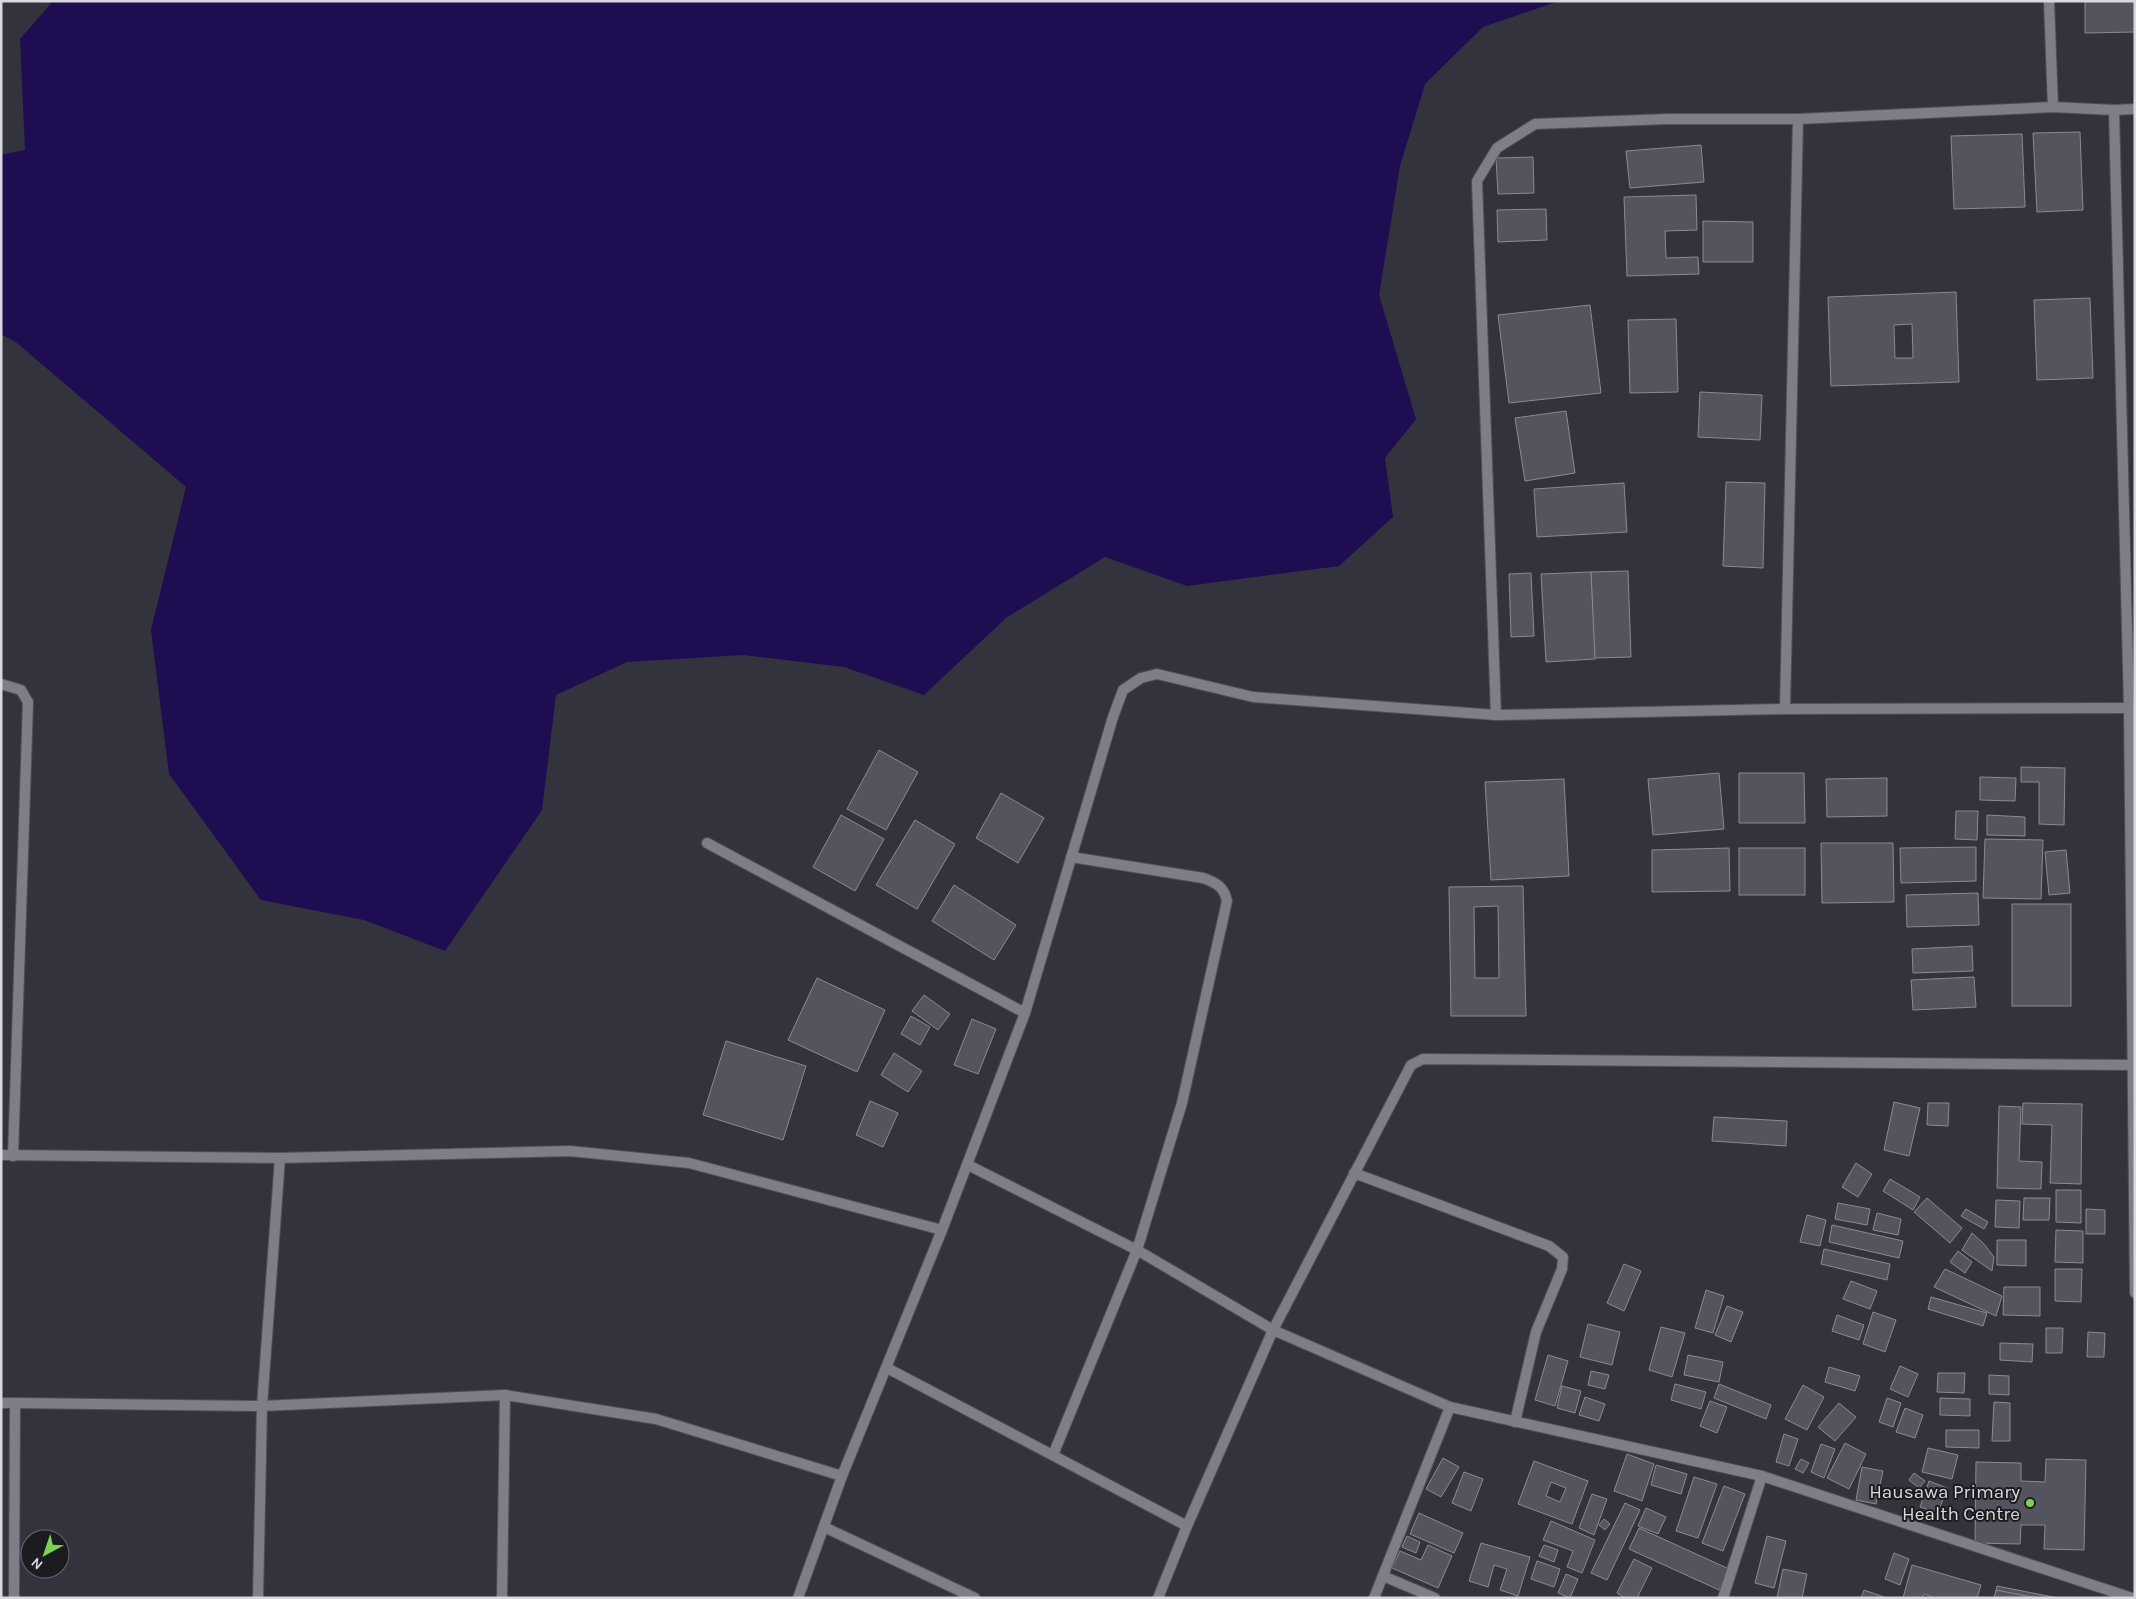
<svg xmlns="http://www.w3.org/2000/svg" width="2136" height="1599" font-family="Karla,sans-serif">
<style>
.water{fill:#1f0d52}
.building{fill:#54545e;stroke:#8a8a95;fill-rule:evenodd}
.lines{fill:none;stroke-linecap:round;stroke-linejoin:round}
.minor-casing{stroke:#505057;stroke-width:12}
.minor{stroke:#7e7e89;stroke-width:10}
.poi-dot{fill:#7ed153;stroke:#1c1c20;stroke-width:2}
.labels{text-anchor:middle;dominant-baseline:central;stroke-width:4;stroke-linejoin:round;paint-order:stroke}
.poi-label{font-size:19px;fill:#d8d8de;stroke:#1c1c20;text-anchor:end}
</style>
<rect width="100%" height="100%" fill="#33333d"/>
<path class="water" d="M53 1H1559L1483 27 1425 84 1400 166 1379 295 1416 419 1385 458 1393 517 1339 566 1187 586 1105 557 1006 618 924 695 844 667 743 655 627 662 556 695 542 810 445 951 364 920 261 900 169 774 151 630 186 487 17 343 1 334V155L25 150 20 39Z"/>
<g class="building">
<path d="M2085 1H2135V32L2085 33Z"/>
<path d="M2080 132 2083 210 2037 212 2033 133Z"/>
<path d="M2022 134 2025 207 1954 209 1951 136Z"/>
<path d="M1701 145 1704 182 1630 188 1626 151Z"/>
<path d="M1533 157 1534 193 1498 194 1496 158Z"/>
<path d="M1696 195 1697 230 1665 231 1666 258 1698 257 1699 274 1627 276 1624 197Z"/>
<path d="M1546 209 1547 240 1498 242 1497 210Z"/>
<path d="M1703 221 1753 222V262H1703Z"/>
<path d="M1956 292 1959 382 1831 386 1828 297ZM1912 324 1913 358H1895L1894 325Z"/>
<path d="M2090 298 2093 378 2037 380 2034 300Z"/>
<path d="M1590 305 1601 393 1509 403 1498 315Z"/>
<path d="M1676 319 1678 392 1630 393 1628 320Z"/>
<path d="M1700 392 1762 395 1760 440 1698 437Z"/>
<path d="M1566 411 1575 473 1525 481 1515 418Z"/>
<path d="M1726 482 1765 483 1763 568 1723 566Z"/>
<path d="M1624 483 1627 532 1537 537 1534 489Z"/>
<path d="M1628 571 1631 657 1594 658 1591 572Z"/>
<path d="M1591 572 1595 659 1546 662 1541 574Z"/>
<path d="M1531 573 1534 636 1511 637 1509 574Z"/>
<path d="M879 750 918 772 886 830 847 809Z"/>
<path d="M2021 767 2065 768 2064 825 2039 824V782H2021Z"/>
<path d="M1719 773 1724 829 1653 835 1648 779Z"/>
<path d="M1739 773H1804L1805 823H1739Z"/>
<path d="M1980 777 2016 778 2015 801 1980 800Z"/>
<path d="M1887 778V816L1827 817 1826 779Z"/>
<path d="M1564 779 1569 876 1491 880 1485 782Z"/>
<path d="M1001 793 1044 818 1018 863 976 838Z"/>
<path d="M1956 811H1978L1977 840 1955 839Z"/>
<path d="M841 815 884 839 855 891 813 867Z"/>
<path d="M1987 815 2025 817V836L1987 835Z"/>
<path d="M915 820 955 844 917 909 876 885Z"/>
<path d="M1985 839 2043 840 2041 899 1983 898Z"/>
<path d="M1821 843H1893L1894 902 1822 903Z"/>
<path d="M1976 847V881L1901 883 1900 848Z"/>
<path d="M1729 848 1730 891 1652 892V850Z"/>
<rect x="1739" y="848" width="66" height="47"/>
<path d="M2066 850 2070 893 2049 895 2045 852Z"/>
<path d="M954 885 1016 925 994 960 932 921Z"/>
<path d="M1523 886 1526 1016H1451L1449 887ZM1498 906 1499 978H1475L1474 907Z"/>
<path d="M1978 893 1979 925 1907 927 1906 895Z"/>
<rect x="2012" y="904" width="59" height="102"/>
<path d="M1972 946 1973 971 1913 973 1912 949Z"/>
<path d="M1974 977 1976 1007 1913 1010 1911 980Z"/>
<path d="M817 978 885 1010 857 1072 788 1040Z"/>
<path d="M924 995 950 1014 938 1030 912 1011Z"/>
<path d="M911 1016 930 1027 920 1045 901 1034Z"/>
<path d="M972 1019 996 1029 978 1074 954 1065Z"/>
<path d="M726 1041 806 1066 783 1140 703 1115Z"/>
<path d="M894 1053 922 1071 908 1092 881 1075Z"/>
<path d="M870 1101 898 1113 883 1147 856 1135Z"/>
<path d="M1894 1102 1920 1108 1909 1156 1884 1150Z"/>
<path d="M1928 1103H1949L1948 1126 1927 1125Z"/>
<path d="M2023 1103 2082 1104 2081 1184 2050 1183 2052 1125 2022 1124Z"/>
<path d="M1999 1106 2021 1107 2019 1161 2042 1162 2041 1189 1997 1188Z"/>
<path d="M1714 1117 1787 1121 1786 1146 1712 1141Z"/>
<path d="M1856 1163 1872 1174 1858 1197 1842 1187Z"/>
<path d="M1890 1179 1920 1197 1913 1210 1883 1191Z"/>
<path d="M2056 1190H2081V1223L2056 1222Z"/>
<path d="M1927 1198 1962 1228 1950 1243 1914 1212Z"/>
<path d="M2024 1198H2050L2049 1220H2023Z"/>
<path d="M1996 1200 2020 1201 2019 1228 1995 1227Z"/>
<path d="M1838 1203 1870 1209 1867 1225 1835 1219Z"/>
<path d="M1966 1209 1988 1222 1984 1229 1961 1216Z"/>
<path d="M2086 1209 2105 1210V1234H2086Z"/>
<path d="M1877 1213 1901 1219 1898 1235 1873 1230Z"/>
<path d="M1807 1215 1826 1220 1820 1246 1800 1242Z"/>
<path d="M1832 1225 1903 1241 1899 1258 1829 1242Z"/>
<path d="M2056 1230 2083 1231V1263L2055 1262Z"/>
<path d="M1972 1233 1984 1244 1994 1257 1992 1271 1962 1250Z"/>
<path d="M1997 1240H2026V1266L1997 1265Z"/>
<path d="M1824 1249 1890 1264 1887 1280 1821 1264Z"/>
<path d="M1958 1251 1972 1262 1965 1273 1950 1262Z"/>
<path d="M1624 1264 1641 1271 1624 1311 1607 1303Z"/>
<path d="M1945 1269 2002 1296 1996 1316 1934 1287Z"/>
<path d="M2055 1269H2082L2081 1302 2055 1301Z"/>
<path d="M1851 1281 1877 1291 1870 1309 1843 1299Z"/>
<path d="M2004 1287H2040V1316L2003 1315Z"/>
<path d="M1706 1290 1724 1296 1713 1333 1695 1328Z"/>
<path d="M1931 1297 1987 1313 1983 1326 1928 1309Z"/>
<path d="M1727 1306 1743 1312 1731 1342 1715 1335Z"/>
<path d="M1873 1312 1896 1320 1885 1352 1863 1344Z"/>
<path d="M1837 1315 1864 1325 1859 1340 1832 1331Z"/>
<path d="M1588 1324 1620 1332 1612 1365 1580 1357Z"/>
<path d="M1661 1327 1685 1333 1672 1377 1649 1370Z"/>
<path d="M2046 1328H2063L2062 1353H2046Z"/>
<path d="M2088 1332 2105 1333 2104 1357H2087Z"/>
<path d="M2000 1343 2033 1344 2032 1362 2000 1360Z"/>
<path d="M1548 1355 1568 1361 1555 1406 1535 1400Z"/>
<path d="M1688 1355 1723 1362 1719 1382 1684 1375Z"/>
<path d="M1900 1366 1918 1374 1908 1397 1890 1389Z"/>
<path d="M1829 1367 1860 1376 1855 1391 1825 1382Z"/>
<path d="M1591 1371 1609 1375 1605 1389 1588 1385Z"/>
<path d="M1938 1373H1965L1964 1393 1937 1392Z"/>
<path d="M1989 1375 2009 1376V1395L1989 1394Z"/>
<path d="M1675 1384 1706 1392 1701 1409 1671 1400Z"/>
<path d="M1719 1384 1771 1405 1766 1419 1714 1398Z"/>
<path d="M1803 1385 1824 1397 1807 1430 1785 1419Z"/>
<path d="M1562 1386 1581 1391 1575 1413 1557 1408Z"/>
<path d="M1585 1397 1605 1404 1599 1421 1579 1415Z"/>
<path d="M1887 1398 1901 1403 1893 1427 1879 1422Z"/>
<path d="M1940 1398 1970 1399V1416L1940 1415Z"/>
<path d="M1710 1401 1727 1407 1717 1433 1700 1426Z"/>
<path d="M1994 1402 2010 1403V1441H1992Z"/>
<path d="M1839 1403 1856 1417 1835 1441 1818 1427Z"/>
<path d="M1905 1408 1923 1415 1915 1438 1896 1432Z"/>
<path d="M1946 1430H1979V1448L1946 1447Z"/>
<path d="M1784 1434 1798 1439 1789 1466 1776 1462Z"/>
<path d="M1845 1443 1866 1454 1849 1489 1827 1478Z"/>
<path d="M1821 1444 1835 1449 1824 1478 1811 1472Z"/>
<path d="M1928 1448 1958 1455 1952 1479 1922 1472Z"/>
<path d="M1627 1454 1654 1464 1642 1501 1614 1491Z"/>
<path d="M1443 1458 1459 1467 1441 1497 1426 1489Z"/>
<path d="M1801 1459 1809 1463 1803 1473 1795 1469Z"/>
<path d="M2046 1459 2086 1460 2084 1550 2044 1549 2045 1525H2021L2020 1544 1975 1543 1976 1462 2021 1463V1481L2045 1482Z"/>
<path d="M1534 1461 1588 1481 1572 1524 1518 1504ZM1551 1482 1566 1488 1560 1502 1546 1496Z"/>
<path d="M1656 1465 1687 1474 1681 1494 1651 1485Z"/>
<path d="M1862 1467 1883 1471 1876 1504 1856 1500Z"/>
<path d="M1464 1472 1483 1479 1471 1511 1452 1503Z"/>
<path d="M1914 1473 1925 1481 1919 1488 1909 1480Z"/>
<path d="M1694 1477 1717 1484 1698 1538 1676 1531Z"/>
<path d="M1929 1481 1947 1488 1938 1513 1920 1507Z"/>
<path d="M1724 1486 1745 1494 1723 1551 1702 1543Z"/>
<path d="M1592 1494 1607 1499 1594 1535 1579 1528Z"/>
<path d="M1625 1503 1640 1510 1607 1580 1591 1573Z"/>
<path d="M1646 1508 1666 1517 1658 1534 1638 1526Z"/>
<path d="M1419 1513 1463 1533 1454 1553 1410 1534Z"/>
<path d="M1604 1519 1610 1524 1605 1530 1599 1525Z"/>
<path d="M1551 1521 1595 1540 1582 1573 1567 1567 1573 1551 1543 1540Z"/>
<path d="M1639 1528 1729 1569 1719 1590 1629 1549Z"/>
<path d="M1407 1536 1420 1542 1416 1553 1402 1547Z"/>
<path d="M1767 1536 1786 1541 1774 1588 1755 1583Z"/>
<path d="M1481 1543 1530 1557 1518 1596 1500 1590 1507 1569 1494 1565 1488 1587 1469 1581Z"/>
<path d="M1428 1545 1452 1556 1438 1588 1392 1568 1400 1551 1421 1560Z"/>
<path d="M1544 1545 1558 1550 1554 1562 1539 1556Z"/>
<path d="M1894 1553 1909 1559 1900 1585 1885 1579Z"/>
<path d="M1634 1559 1652 1568 1637 1598H1625L1617 1593Z"/>
<path d="M1537 1561 1560 1569 1554 1587 1531 1579Z"/>
<path d="M1912 1565 1981 1585 1977 1598H1935L1924 1594 1923 1598H1903Z"/>
<path d="M1783 1569 1807 1574 1802 1598H1777Z"/>
<path d="M1566 1574 1578 1579 1570 1598 1558 1593Z"/>
<path d="M1997 1586 2058 1598H1995Z"/>
<path d="M1864 1590 1887 1598H1861Z"/>
<path d="M1996 1590 2037 1598H1994Z"/>
</g>
<g class="lines">
<g class="minor-casing">
<g id="minor">
<path d="M2049 1 2053 107"/>
<path d="M2114 110 2129 708 2135 1293"/>
<path d="M1 684 21 690 28 702 13 1156"/>
<path d="M1785 709 1798 119"/>
<path d="M1496 715 1477 181 1497 148 1535 124 1668 119H1798L2053 107 2114 110 2135 109"/>
<path d="M707 843 1025 1013"/>
<path d="M1 1155 280 1158 570 1151 689 1163 942 1230"/>
<path d="M968 1165 1137 1250 1273 1330 1450 1407 1762 1476 2132 1598"/>
<path d="M1354 1173 1549 1246 1563 1257 1562 1269 1536 1332 1515 1422"/>
<path d="M887 1368 1187 1526"/>
<path d="M505 1395 656 1419 842 1476"/>
<path d="M1 1403H15L14 1598"/>
<path d="M15 1403 262 1406 505 1395 502 1598"/>
<path d="M1053 1455 1137 1250 1182 1103 1227 901C1224 887 1217 883 1203 878L1071 857"/>
<path d="M824 1527 975 1598"/>
<path d="M1383 1576 1435 1598"/>
<path d="M258 1598 262 1406 280 1158"/>
<path d="M798 1598 842 1476 942 1230 1025 1013 1113 717 1123 690 1141 678 1157 674 1253 697 1496 715 1785 709 2135 708"/>
<path d="M1158 1598 1187 1526 1273 1330 1411 1065 1423 1059 2133 1065"/>
<path d="M1374 1598 1450 1407"/>
<path d="M1723 1598 1762 1476"/>
</g>
</g>
<use href="#minor" class="minor"/>
</g>
<circle class="poi-dot" cx="2030" cy="1503" r="5"/>
<g class="labels">
<g class="poi-label">
<text x="2020" y="1492">Hausawa Primary<tspan x="2020" dy="22">Health Centre</tspan></text>
</g>
</g>
<rect width="2136" height="1599" fill="none" stroke="#d8d8de" stroke-width="5"/>
<g transform="translate(45 1554) rotate(220)"><circle r="24" fill="#1c1c20" stroke="#67676c"/>
<path d="M0-4L9 19L0 12L-9 19Z" fill="#7ed153"/>
<text y="-8" font-size="14" font-weight="bold" text-anchor="middle" fill="#d8d8de">N</text>
</g>
</svg>
